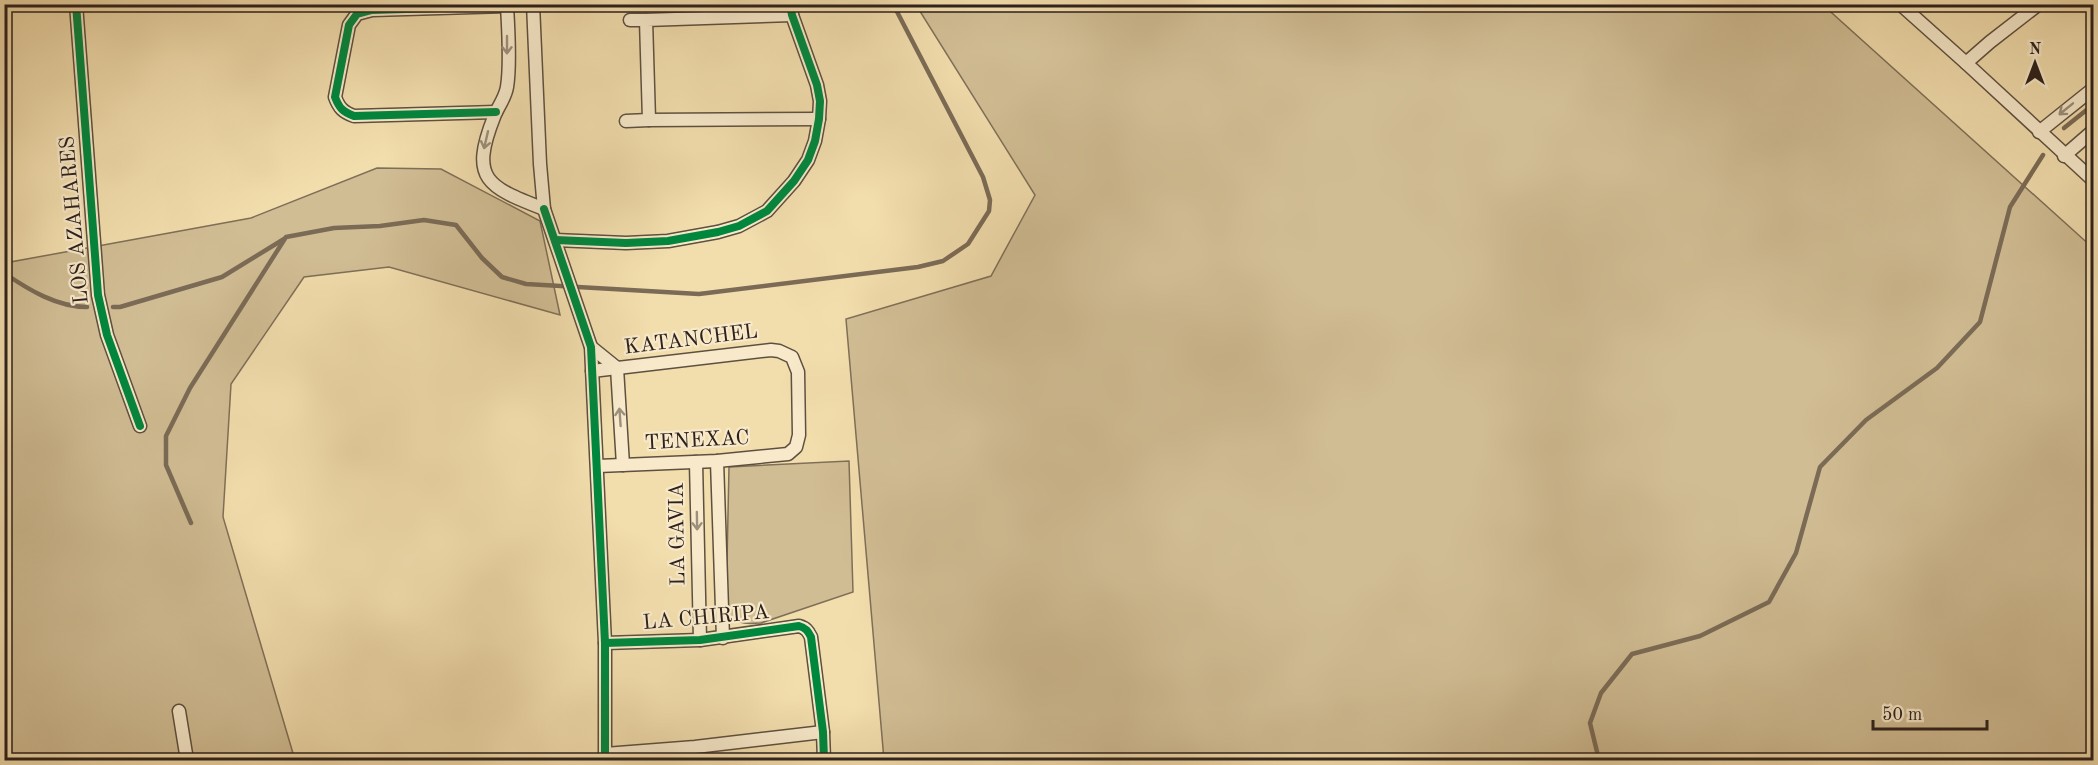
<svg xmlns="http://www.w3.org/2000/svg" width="2098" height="765" font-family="'Old Standard TT',serif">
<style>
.green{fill:#d1bd94;stroke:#7f6f58;stroke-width:1.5}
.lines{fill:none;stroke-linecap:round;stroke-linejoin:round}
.stream{stroke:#7b6b56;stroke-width:4.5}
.minor-casing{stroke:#5e5040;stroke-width:15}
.minor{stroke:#f7e9ca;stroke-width:12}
.cycleway-casing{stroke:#f7e9ca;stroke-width:11}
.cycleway{stroke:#00873e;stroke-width:8}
.oneway{stroke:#9c8f7c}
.labels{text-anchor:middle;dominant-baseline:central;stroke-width:4.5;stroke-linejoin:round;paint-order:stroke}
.street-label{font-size:21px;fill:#2d211c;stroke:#f7e9ca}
</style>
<rect width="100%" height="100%" fill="#f2ddad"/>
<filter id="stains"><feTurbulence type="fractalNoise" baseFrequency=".00333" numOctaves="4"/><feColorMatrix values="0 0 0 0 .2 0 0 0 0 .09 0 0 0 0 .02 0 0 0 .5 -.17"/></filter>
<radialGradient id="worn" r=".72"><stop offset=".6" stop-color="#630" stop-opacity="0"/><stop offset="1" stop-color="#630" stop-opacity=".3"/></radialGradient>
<g class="green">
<path d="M916 5H1823L2093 248V760H884L846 319 991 276 1035 195Z"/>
<path d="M377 168 441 169 540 221 560 315 389 267 304 277 231 384 223 517 295 760H5V263L251 218Z"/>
<path d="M849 461 853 592 761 623C748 624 740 624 729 618L726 610 729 467Z"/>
</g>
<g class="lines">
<g class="stream">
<path d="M2064 128 2094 104"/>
<path d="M4 273C29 290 57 307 87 307"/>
<path d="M113 307H120L222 277 284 239"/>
<path d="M191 523 166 465V436L190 388 286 237 334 228 380 226 424 220 456 225 482 258 502 277 526 284 699 294 918 267 943 261 968 244 989 211 990 200 983 177 893 4"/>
<path d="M1599 760 1590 723 1601 693 1632 654 1700 636 1769 602 1796 553 1820 467 1866 420 1937 368 1980 322 2010 207 2043 155"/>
</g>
<g class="minor-casing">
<g id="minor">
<path d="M76 4 98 295 107 335 140 426"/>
<path d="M507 4C508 29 511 63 507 87 505 99 498 106 494 117 469 180 488 187 544 209L540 164 533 4"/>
<path d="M1900 4 1966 63 2094 181"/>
<path d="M792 15 646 20 649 120 819 119"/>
<path d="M630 20H646"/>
<path d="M1966 63 1990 42 2039 4"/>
<path d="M496 112 354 116C343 112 339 108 335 97L349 25 357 14 372 10 507 6"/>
<path d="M626 121 649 120"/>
<path d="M2039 132 2094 88"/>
<path d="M2064 156 2094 130"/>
<path d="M544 209 591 347 605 643V760"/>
<path d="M555 240 626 243 668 241 718 232 739 226 767 211 794 181 808 160 815 141 819 119 820 101 817 85 792 15 790 4"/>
<path d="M591 347 617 368 623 465"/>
<path d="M592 371 771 350 779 351 792 357 798 372 799 435 796 447 788 454 717 461 598 466"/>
<path d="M717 461 723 638"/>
<path d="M696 462 700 640"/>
<path d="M605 643 700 640 799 626C806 628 808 631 811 637L823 732 824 760"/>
<path d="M179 711 187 760"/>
<path d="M605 754 695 747 823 732"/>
</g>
</g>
<use href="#minor" class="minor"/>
<g class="cycleway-casing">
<g id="cycleway">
<path d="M76 4 98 295 107 335 140 426"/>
<path d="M496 112 354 116C343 112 339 108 335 97L349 25 357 14 372 10 507 6"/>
<path d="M544 209 591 347 605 643V760"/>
<path d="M555 240 626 243 668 241 718 232 739 226 767 211 794 181 808 160 815 141 819 119 820 101 817 85 792 15 790 4"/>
<path d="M605 643 700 640 799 626C806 628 808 631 811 637L823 732 824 760"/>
</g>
</g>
<use href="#cycleway" class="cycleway"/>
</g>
<defs><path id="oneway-shaft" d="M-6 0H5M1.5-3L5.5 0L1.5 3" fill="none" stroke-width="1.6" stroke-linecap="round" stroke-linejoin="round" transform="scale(1.5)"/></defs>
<g class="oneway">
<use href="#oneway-shaft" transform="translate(507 45) rotate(90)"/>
<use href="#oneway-shaft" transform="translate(2066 109) rotate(141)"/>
<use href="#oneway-shaft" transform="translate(486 140) rotate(103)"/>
<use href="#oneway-shaft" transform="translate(620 417) rotate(-94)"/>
<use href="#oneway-shaft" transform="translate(697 521) rotate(89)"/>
</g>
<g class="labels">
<g class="street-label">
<text transform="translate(75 220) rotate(-95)">LOS AZAHARES</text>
<text transform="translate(691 340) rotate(-7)">KATANCHEL</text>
<text transform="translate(697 441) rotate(-3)">TENEXAC</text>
<text transform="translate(678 534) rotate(-91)">LA GAVIA</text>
<text transform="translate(706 618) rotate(-5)">LA CHIRIPA</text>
</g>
</g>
<rect width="2098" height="765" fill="none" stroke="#f2ddad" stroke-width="24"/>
<rect x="6" y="6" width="2086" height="753" fill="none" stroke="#2d211c" stroke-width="3"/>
<rect x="12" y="12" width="2074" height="741" fill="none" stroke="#2d211c" stroke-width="1.5"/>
<g transform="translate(2035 63)" stroke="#f7e9ca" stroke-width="4.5" paint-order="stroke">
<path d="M0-4.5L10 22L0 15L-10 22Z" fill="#2d211c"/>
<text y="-9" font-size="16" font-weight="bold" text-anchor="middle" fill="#2d211c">N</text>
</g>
<path d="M1873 720v9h114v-9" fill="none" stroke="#2d211c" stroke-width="3"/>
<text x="1882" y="720" font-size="18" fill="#2d211c" stroke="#f7e9ca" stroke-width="4.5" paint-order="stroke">50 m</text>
<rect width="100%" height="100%" filter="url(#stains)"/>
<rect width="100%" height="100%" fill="url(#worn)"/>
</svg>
